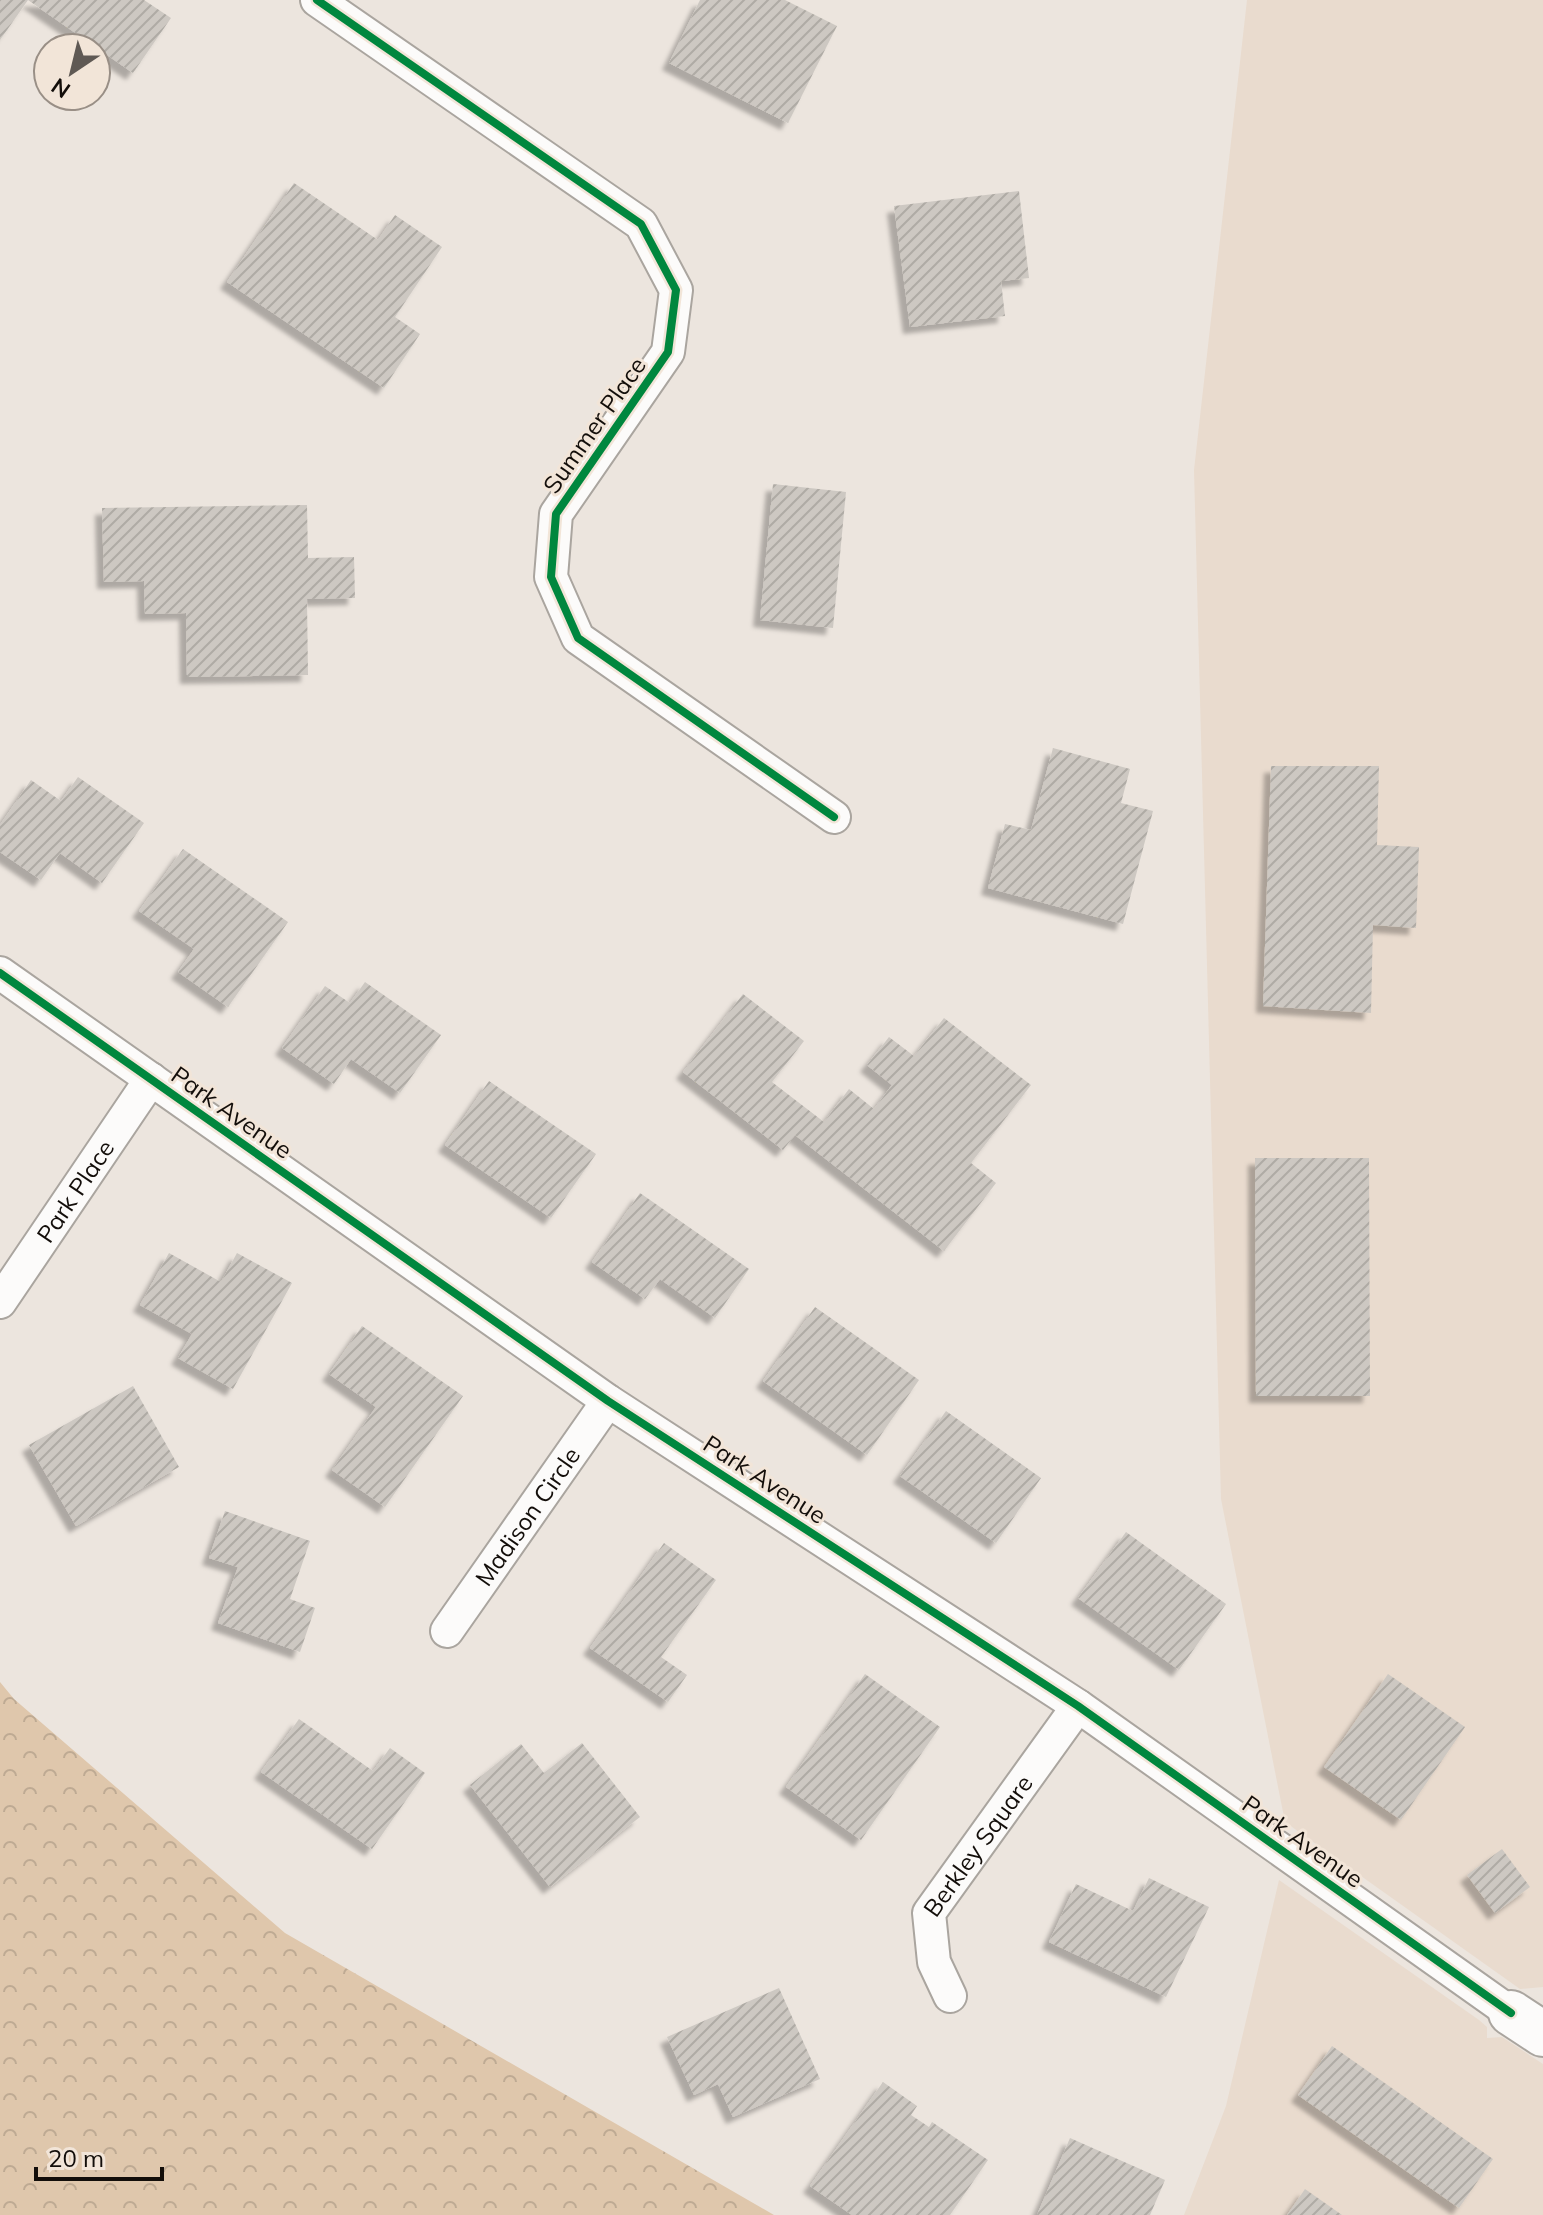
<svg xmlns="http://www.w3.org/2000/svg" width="1543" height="2215" font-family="Mulish,sans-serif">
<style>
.built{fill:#e9dbce}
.forest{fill:url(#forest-crowns)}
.building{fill:url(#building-hatch);filter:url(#shadow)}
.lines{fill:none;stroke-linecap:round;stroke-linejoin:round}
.street-casing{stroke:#aaa59f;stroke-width:36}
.primary-casing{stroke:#aaa59f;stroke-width:48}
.street{stroke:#fcfbfa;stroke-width:32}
.primary{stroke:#fcfbfa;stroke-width:44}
.cycleway-casing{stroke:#f2e5d8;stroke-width:13}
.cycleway{stroke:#00873e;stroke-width:8}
.labels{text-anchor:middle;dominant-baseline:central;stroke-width:6;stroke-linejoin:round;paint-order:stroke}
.street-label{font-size:24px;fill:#130e0a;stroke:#f2e5d8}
</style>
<defs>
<pattern id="forest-crowns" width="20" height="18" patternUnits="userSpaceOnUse" patternTransform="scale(2)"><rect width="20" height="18" fill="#dfc7ac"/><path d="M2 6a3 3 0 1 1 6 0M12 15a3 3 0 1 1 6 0" fill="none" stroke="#beaa93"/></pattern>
<pattern id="building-hatch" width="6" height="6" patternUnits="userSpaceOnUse" patternTransform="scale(2)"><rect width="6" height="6" fill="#cdc8c2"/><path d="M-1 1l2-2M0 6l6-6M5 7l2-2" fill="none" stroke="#afaba5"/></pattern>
<filter id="shadow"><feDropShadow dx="-7" dy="7" stdDeviation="2" flood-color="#0004"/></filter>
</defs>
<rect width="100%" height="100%" fill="#ece5de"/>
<g class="built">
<path d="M1247 0H1543V1987L1520 1989 1285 1822 1221 1499 1194 470Z"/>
<path d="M1279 1880 1479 2020 1487 2027V2038L1502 2037 1543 2064V2215H1184L1226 2106Z"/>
</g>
<path class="forest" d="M0 1682 14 1699 285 1933 774 2215H0Z"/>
<g class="building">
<path d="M0 0H144L171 18 133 73 28 0 0 40Z"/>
<path d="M700 0H785L837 26 788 123 669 63Z"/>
<path d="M294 183 378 240 395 215 442 247 395 317 420 334 384 388 227 282Z"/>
<path d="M1019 191 1029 278 1001 281 1005 316 910 327 894 206Z"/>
<path d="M773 484 846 492 833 628 760 620Z"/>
<path d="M307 505 308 558 354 557 355 598 307 599 308 675 187 677 186 613 145 614 144 581 104 582 102 508Z"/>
<path d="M1053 748 1130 769 1121 803 1153 811 1123 924 988 888 1005 824 1031 830Z"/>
<path d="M1271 766H1379L1377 845 1419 847 1416 928 1373 925 1371 1013 1263 1006Z"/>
<path d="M78 777 144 823 102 883 60 853 41 880 0 852V825L31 780 61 801Z"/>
<path d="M183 849 288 922 228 1007 178 972 194 949 139 911Z"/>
<path d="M365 982 441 1035 400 1093 351 1059 334 1084 282 1048 325 986 350 1003Z"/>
<path d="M743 994 804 1041 772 1082 824 1122 849 1089 874 1109 892 1085 867 1065 889 1037 914 1056 944 1018 1031 1085 971 1163 996 1183 944 1251 795 1135 783 1150 683 1072Z"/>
<path d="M489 1081 596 1154 551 1218 445 1145Z"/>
<path d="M1255 1158H1369L1370 1396H1256Z"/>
<path d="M640 1193 749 1269 715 1318 660 1279 645 1299 592 1262Z"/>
<path d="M169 1253 221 1282 237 1253 292 1283 233 1389 178 1358 192 1334 140 1305Z"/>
<path d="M815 1307 919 1380 867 1455 763 1381Z"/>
<path d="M362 1326 463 1396 385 1507 332 1470 376 1407 329 1374Z"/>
<path d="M133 1386 179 1467 76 1526 29 1445Z"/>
<path d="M946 1411 1041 1478 996 1543 900 1476Z"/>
<path d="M225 1511 310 1541 290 1599 315 1608 300 1652 218 1623 238 1567 209 1558Z"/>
<path d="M1126 1532 1226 1604 1179 1670 1078 1598Z"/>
<path d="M664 1543 716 1580 661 1657 687 1675 668 1702 590 1648Z"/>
<path d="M865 1674 940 1727 861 1840 786 1787Z"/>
<path d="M1388 1674 1465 1727 1401 1820 1324 1767Z"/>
<path d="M299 1719 373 1771 390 1748 425 1773 372 1849 261 1772Z"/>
<path d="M582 1743 640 1817 550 1887 470 1785 521 1744 544 1773Z"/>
<path d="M1502 1849 1530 1887 1495 1913 1467 1875Z"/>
<path d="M1149 1878 1209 1907 1166 1997 1049 1942 1076 1884 1133 1911Z"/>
<path d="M779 1988 820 2079 733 2117 718 2084 694 2095 667 2037Z"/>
<path d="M1332 2046 1493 2159 1459 2208 1298 2095Z"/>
<path d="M883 2082 917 2106 911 2115 929 2127 932 2122 988 2160 950 2215H852L810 2186Z"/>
<path d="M1070 2138 1165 2180 1150 2215H1037Z"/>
<path d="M1305 2189 1342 2215H1287Z"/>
</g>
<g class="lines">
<g class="street-casing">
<g id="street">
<path d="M317 0 641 224 676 290 668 352 556 514 551 577 578 638 834 817"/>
<path d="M0 973 608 1401 1078 1706 1511 2013"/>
<path id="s1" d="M0 1302 151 1079"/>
<path id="s2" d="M447 1631 608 1401"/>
<path id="s3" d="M950 1996 934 1962 929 1913 1078 1706"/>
</g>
</g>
<g class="primary-casing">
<path id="primary" d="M1511 2013 1543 2034"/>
</g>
<use href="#street" class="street"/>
<use href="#primary" class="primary"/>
<g class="cycleway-casing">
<g id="cycleway">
<path d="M317 0 641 224 676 290 668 352 556 514 551 577 578 638 834 817"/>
<path d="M0 973 608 1401 1078 1706 1511 2013"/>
</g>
</g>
<use href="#cycleway" class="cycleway"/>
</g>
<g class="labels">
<g class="street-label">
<text transform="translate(594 425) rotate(-55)">Summer Place</text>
<text transform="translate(232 1112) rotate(35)">Park Avenue</text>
<text stroke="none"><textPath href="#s1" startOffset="134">Park Place</textPath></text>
<text transform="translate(765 1479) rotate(33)">Park Avenue</text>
<text stroke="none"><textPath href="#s2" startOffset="140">Madison Circle</textPath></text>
<text transform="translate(1303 1841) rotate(35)">Park Avenue</text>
<text stroke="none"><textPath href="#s3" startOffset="170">Berkley Square</textPath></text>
</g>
</g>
<g transform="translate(72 72) rotate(215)"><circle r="38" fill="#f2e5d8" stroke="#998f86" stroke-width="2"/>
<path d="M0-6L14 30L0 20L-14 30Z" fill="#5f5954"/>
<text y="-12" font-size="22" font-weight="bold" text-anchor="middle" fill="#130e0a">N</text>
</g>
<path d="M36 2167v12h126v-12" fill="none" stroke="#130e0a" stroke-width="4"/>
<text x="48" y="2167" font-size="24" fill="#130e0a" stroke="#f2e5d8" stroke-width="6" paint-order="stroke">20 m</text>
</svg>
